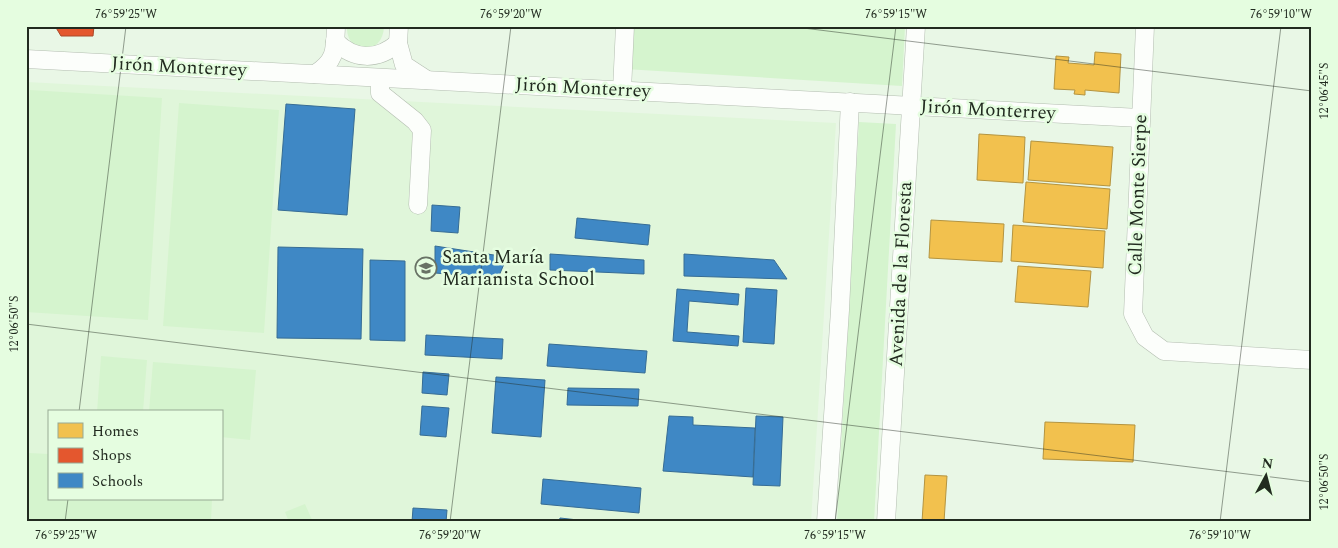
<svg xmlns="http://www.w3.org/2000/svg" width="1338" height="548" font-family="Spectral,serif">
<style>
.built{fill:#e0f6da;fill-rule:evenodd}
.green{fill:#d5f4ce}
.homes{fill:#f2c14e;stroke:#b49440}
.shops{fill:#e4572e;stroke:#aa4a2a}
.schools{fill:#3f88c5;stroke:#366c94}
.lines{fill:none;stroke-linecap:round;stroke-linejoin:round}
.minor-casing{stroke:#b3bdb0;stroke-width:19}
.minor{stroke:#fcfefb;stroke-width:18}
.ticks{fill:none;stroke:#222b20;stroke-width:1;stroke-opacity:0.45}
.labels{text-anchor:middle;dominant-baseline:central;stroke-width:5;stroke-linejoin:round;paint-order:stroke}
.street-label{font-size:19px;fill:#222b20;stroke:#e5fde0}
.poi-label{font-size:19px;fill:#222b20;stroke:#e5fde0;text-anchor:start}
.neatline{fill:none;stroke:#222b20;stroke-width:2}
.ticks-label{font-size:12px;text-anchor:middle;fill:#222b20}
</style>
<rect width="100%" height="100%" fill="#e9f7e6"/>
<path class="built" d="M26 82 836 123 811 522H26ZM49 412H221V499H49Z"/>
<g class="green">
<path d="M347 26H384C383 58 345 54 347 26Z"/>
<path d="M628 26H905L902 86 625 69Z"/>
<path d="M30 90 162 98 148 320 26 312V148Z"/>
<path d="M179 103 279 110 264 333 163 326Z"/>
<path d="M859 122 896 124 874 522H837Z"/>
<path d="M101 356 147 360 143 412H97Z"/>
<path d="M153 362 256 370 250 440 221 437V412H149Z"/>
<path d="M29 453 49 454V499H212L211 522H26Z"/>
<path d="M305 504 313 522H289L285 512Z"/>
</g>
<g class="homes">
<path d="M1095 52 1121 54 1119 93 1085 90V95L1074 94 1075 90 1054 89 1056 56 1069 57 1068 63 1094 65Z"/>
<path d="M979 134 1025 137 1023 183 977 180Z"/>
<path d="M1031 141 1113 147 1110 186 1028 180Z"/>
<path d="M1026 182 1110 189 1107 229 1023 222Z"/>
<path d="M931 220 1004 224 1002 262 929 258Z"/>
<path d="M1013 225 1105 231 1103 268 1011 261Z"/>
<path d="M1018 266 1091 271 1088 307 1015 302Z"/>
<path d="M1045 422 1135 425 1133 462 1043 459Z"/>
<path d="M925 475 947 476 944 522H922Z"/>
</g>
<path class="shops" d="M55 26H94L93 36H61Z"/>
<g class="schools">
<path d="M286 104 355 109 347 215 278 210Z"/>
<path d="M432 205 460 207 458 233 431 231Z"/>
<path d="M577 218 650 225 648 245 575 238Z"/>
<path d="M435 246 507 257 498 278 435 273Z"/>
<path d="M278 247 363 249 361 339 277 338Z"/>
<path d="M550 254 644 260V274L550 270Z"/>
<path d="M684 254 774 260 787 279 684 276Z"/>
<path d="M370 260 405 261V341L370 340Z"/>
<path d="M746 288 777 290 774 344 743 342Z"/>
<path d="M677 289 739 294 738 305 689 301 687 332 739 336 738 346 673 341Z"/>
<path d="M426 335 503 339 502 359 425 355Z"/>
<path d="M549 344 647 351 645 373 547 366Z"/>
<path d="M423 372 449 374 447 395 422 393Z"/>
<path d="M496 377 545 380 541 437 492 433Z"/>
<path d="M568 388 639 389 638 406 567 405Z"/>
<path d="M422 406 449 408 446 437 420 435Z"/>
<path d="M669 416 693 417V425L755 428 753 477 663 471Z"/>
<path d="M756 416 783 417 780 486 753 485Z"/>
<path d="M543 479 641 488 639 513 541 504Z"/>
<path d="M413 508 447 510 446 522H412Z"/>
<path d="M560 518 596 522H559Z"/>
</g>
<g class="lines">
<g class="minor-casing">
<g id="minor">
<path d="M399 26 398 43 404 65 427 80"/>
<path d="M1145 26 1133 314 1145 337 1164 351 1312 360"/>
<path d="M335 41C354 60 377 61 398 43"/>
<path d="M26 59 1140 118"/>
<path d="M315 74C336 61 335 50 336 26"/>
<path d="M380 79V93L415 121 422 130 418 205"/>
<path d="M622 90 625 26"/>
<path d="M826 522 840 310 850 102"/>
<path d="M886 522 916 26"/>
</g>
</g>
<use href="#minor" class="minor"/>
</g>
<path class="ticks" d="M787 26 1312 91M26 324 1312 482M79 412 126 26M65 522 68 499M450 522 511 26M835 522 896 26M1220 522 1281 26"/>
<defs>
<g id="school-ring" transform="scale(1.125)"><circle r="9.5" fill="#e5fde0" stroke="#687265" stroke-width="1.5"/><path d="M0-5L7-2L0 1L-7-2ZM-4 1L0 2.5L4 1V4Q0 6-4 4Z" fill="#687265"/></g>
</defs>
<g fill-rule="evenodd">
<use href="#school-ring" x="426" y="268"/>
</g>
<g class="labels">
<g class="street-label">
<text transform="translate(179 67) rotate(3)">Jirón Monterrey</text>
<text transform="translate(583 88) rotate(3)">Jirón Monterrey</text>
<text transform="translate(988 110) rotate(3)">Jirón Monterrey</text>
<text transform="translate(1138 195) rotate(-88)">Calle Monte Sierpe</text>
<text transform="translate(901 274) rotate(-87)">Avenida de la Floresta</text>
</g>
<g class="poi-label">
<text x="442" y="257">Santa María<tspan x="442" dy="22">Marianista School</tspan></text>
</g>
</g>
<rect width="1338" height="548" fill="none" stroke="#e5fde0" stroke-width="55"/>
<rect x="48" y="410" width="175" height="90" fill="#e5fde0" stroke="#97a993"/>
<rect x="58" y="423" width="25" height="15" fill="#f2c14e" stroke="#97a993"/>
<text x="92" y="436" font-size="15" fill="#222b20">Homes</text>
<rect x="58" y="448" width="25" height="15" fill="#e4572e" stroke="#97a993"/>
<text x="92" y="460" font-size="15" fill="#222b20">Shops</text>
<rect x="58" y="473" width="25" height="15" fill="#3f88c5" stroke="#97a993"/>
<text x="92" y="486" font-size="15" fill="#222b20">Schools</text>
<g transform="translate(1266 476) rotate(7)" stroke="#e5fde0" stroke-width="4" paint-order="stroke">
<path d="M0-4L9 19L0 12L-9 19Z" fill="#222b20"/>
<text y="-8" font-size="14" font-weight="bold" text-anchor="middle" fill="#222b20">N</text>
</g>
<rect x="28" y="28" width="1282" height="492" class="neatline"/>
<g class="ticks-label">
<text x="126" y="18">76°59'25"W</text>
<text x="511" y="18">76°59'20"W</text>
<text x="896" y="18">76°59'15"W</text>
<text x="1281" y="18">76°59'10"W</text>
<text transform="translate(1324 91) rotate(-90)" y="4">12°06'45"S</text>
<text transform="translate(14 324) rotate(-90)" y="4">12°06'50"S</text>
<text transform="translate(1324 482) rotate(-90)" y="4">12°06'50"S</text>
<text x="66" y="539">76°59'25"W</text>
<text x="450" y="539">76°59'20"W</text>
<text x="835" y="539">76°59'15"W</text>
<text x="1220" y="539">76°59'10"W</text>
</g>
</svg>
